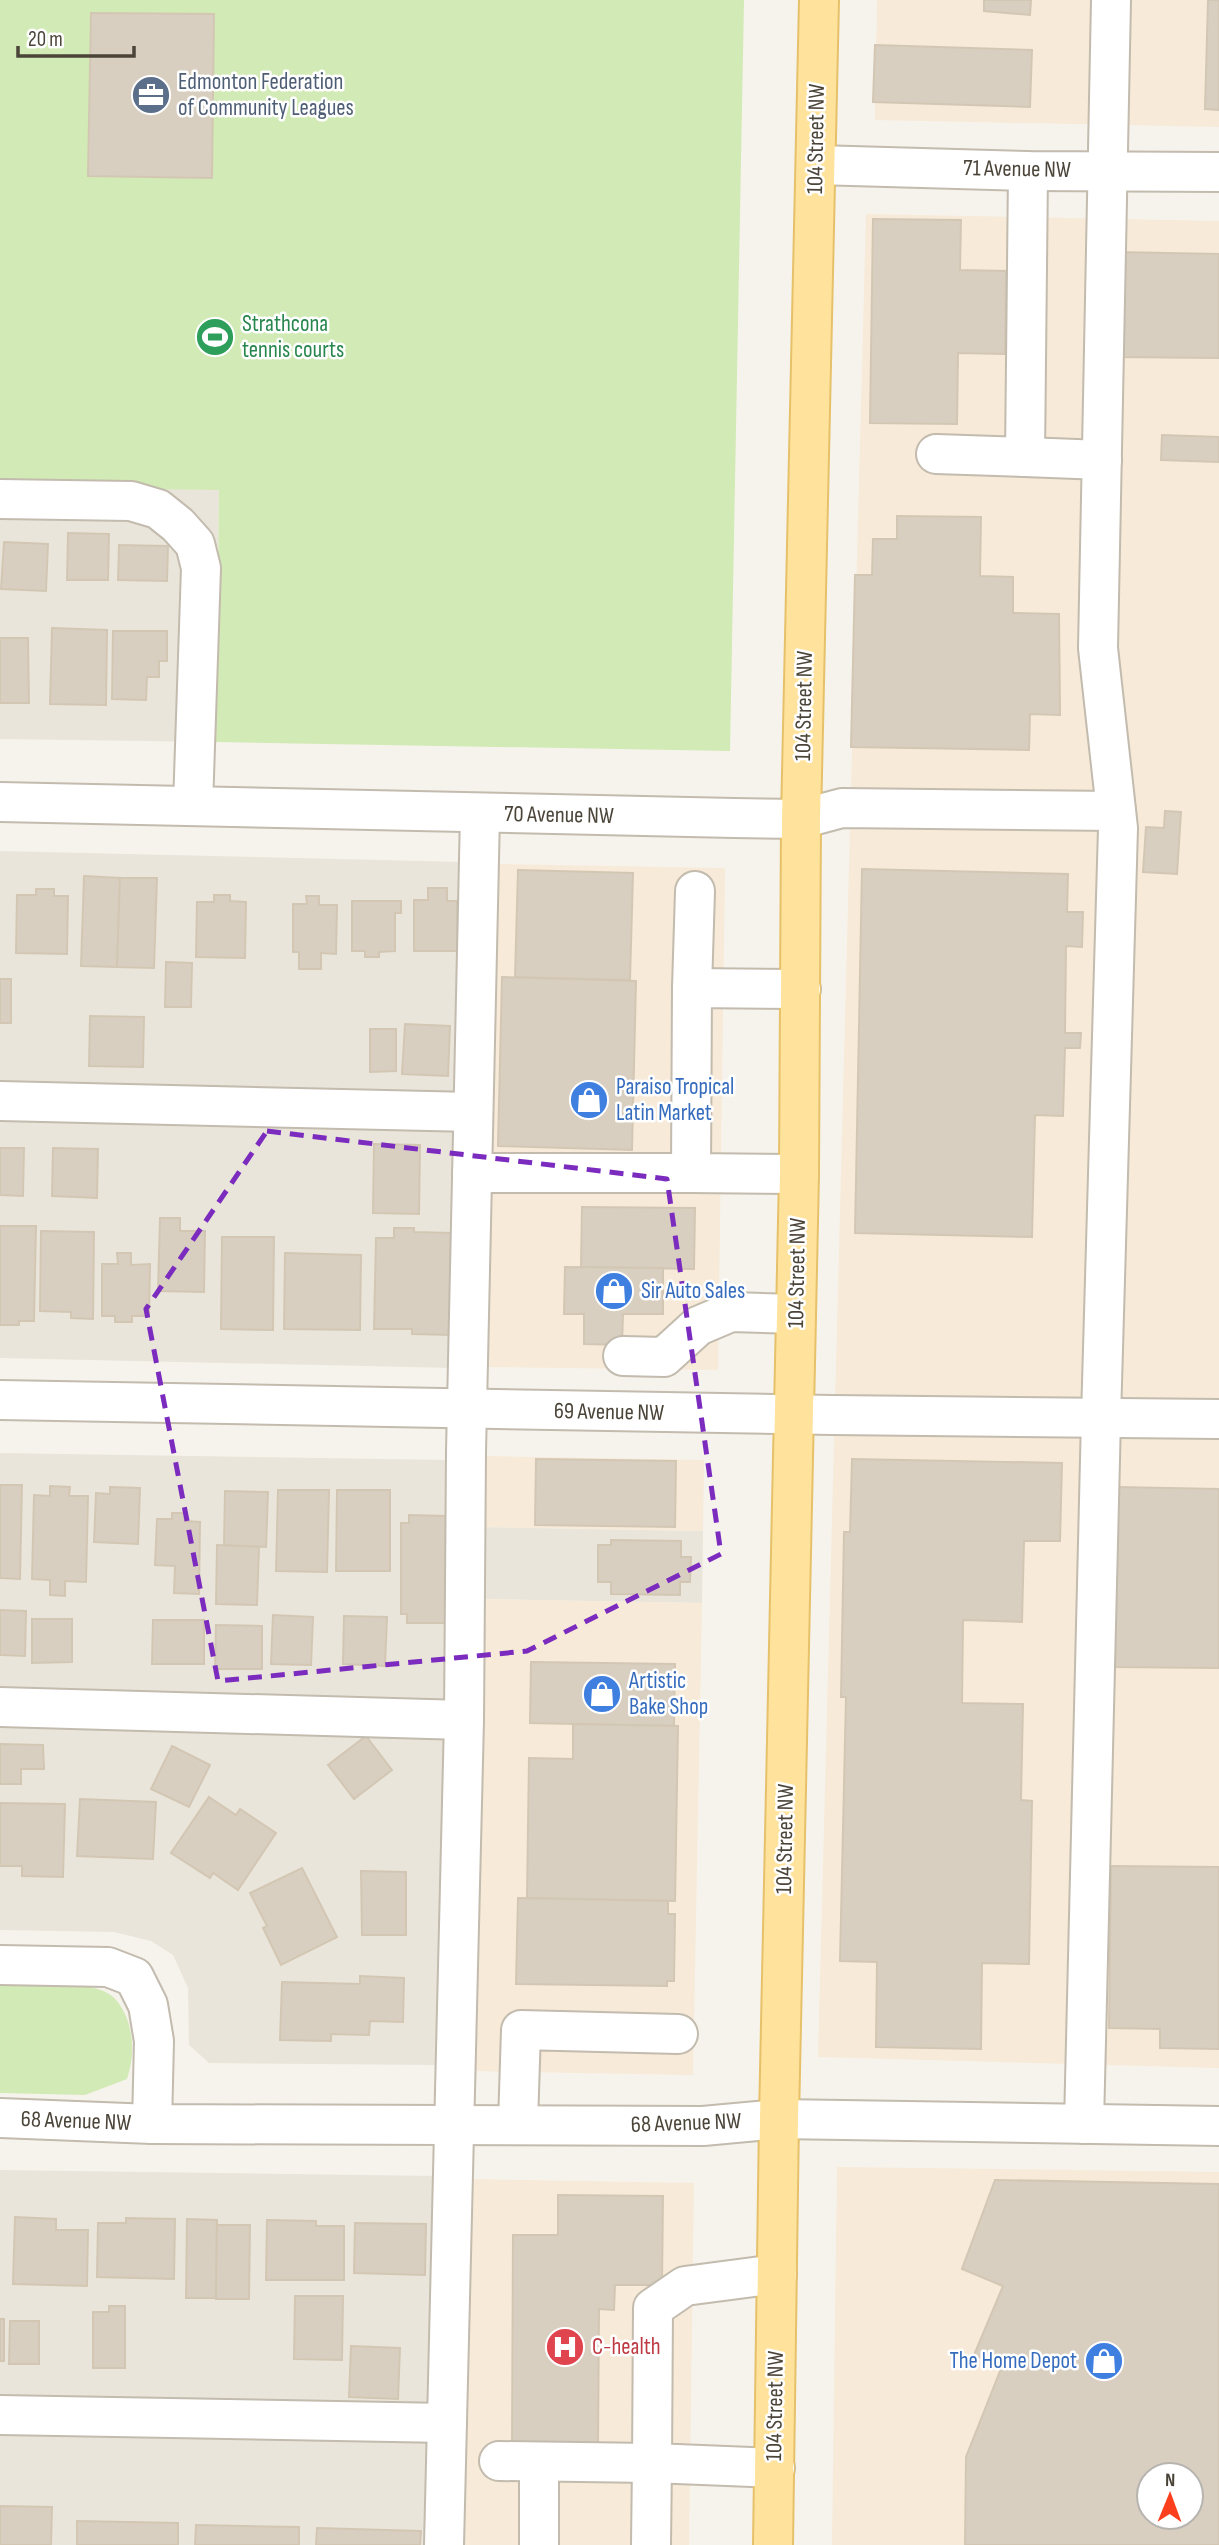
<svg xmlns="http://www.w3.org/2000/svg" width="1219" height="2545" font-family="'Sofia Sans Condensed',sans-serif">
<style>
.residential{fill:#eae5da}
.commercial{fill:#f7ead8;fill-rule:evenodd}
.green{fill:#d2eab5}
.building{fill:#d8cfc1;stroke:#d3c7b4;stroke-width:2;fill-rule:evenodd}
.lines{fill:none;stroke-linecap:round;stroke-linejoin:round}
.minor-casing{stroke:#c2bbae;stroke-width:42}
.major-casing{stroke:#e6c16a;stroke-width:42}
.minor{stroke:#fff;stroke-width:38}
.major{stroke:#ffe39c;stroke-width:38}
.marked{fill:none;stroke:#7b2cbf;stroke-width:5;stroke-dasharray:14 9;stroke-linejoin:round}
.labels{text-anchor:middle;dominant-baseline:central;stroke-width:5;stroke-linejoin:round;paint-order:stroke}
.service-label{font-size:23px;fill:#4e5e75;stroke:#fff;text-anchor:start}
.street-label{font-size:23px;fill:#4b4439;stroke:#fff}
.leisure-label{font-size:23px;fill:#27864d;stroke:#fff;text-anchor:start}
.shop-label{font-size:23px;fill:#366cbe;stroke:#fff;text-anchor:start}
.health-label{font-size:23px;fill:#be3a42;stroke:#fff;text-anchor:start}
</style>
<rect width="100%" height="100%" fill="#f6f3ec"/>
<g class="residential">
<path d="M0 487 219 489 216 742 0 739Z"/>
<path d="M0 851 464 862 453 1368 0 1358Z"/>
<path d="M0 1453 450 1460 438 2065 209 2063 189 2045 188 1988 173 1955 151 1941 114 1932 0 1930Z"/>
<path d="M480 1527 703 1531 702 1603 478 1599Z"/>
<path d="M0 2170 438 2176 431 2409 0 2401Z"/>
<path d="M0 2427 431 2435 428 2545H0Z"/>
</g>
<g class="commercial">
<path d="M877 0H1219V127L875 120Z"/>
<path d="M866 214 1219 221V2068L818 2057Z"/>
<path d="M491 864 725 868 718 1370 484 1367Z"/>
<path d="M481 1456 704 1460 703 1531 480 1527Z"/>
<path d="M478 1599 702 1603 693 2075 470 2071Z"/>
<path d="M837 2167 1219 2172V2545H832ZM1149 2475H1191V2517H1149Z"/>
<path d="M464 2179 694 2183 689 2545H459Z"/>
</g>
<g class="green">
<path d="M0 0H744L730 751 216 742 219 490 0 487Z"/>
<path d="M0 1985C29 1985 84 1979 109 1994 119 2000 126 2014 129 2025 134 2045 133 2060 127 2079L85 2095 0 2093Z"/>
</g>
<g class="building">
<path d="M984 0H1031L1030 15 984 11Z"/>
<path d="M1208 0H1219V110L1205 109Z"/>
<path d="M91 13 214 14 212 178 88 176Z"/>
<path d="M875 45 1032 50 1030 107 873 102Z"/>
<path d="M873 219 961 220 960 270 1006 271 1005 354 958 353 957 424 870 423Z"/>
<path d="M1115 252 1219 254V358L1113 357Z"/>
<path d="M1162 435 1219 437V462L1161 460Z"/>
<path d="M897 516 981 517 980 576 1013 577V613L1059 614 1060 715 1030 714 1029 750 851 747 855 575H872L873 539H897Z"/>
<path d="M68 533 109 534 108 580H67Z"/>
<path d="M4 542 48 544 46 591 1 589Z"/>
<path d="M119 545 168 546 167 581 118 580Z"/>
<path d="M52 628 107 630 106 705 50 704Z"/>
<path d="M113 631H167V661H159V677H147L146 700 112 699Z"/>
<path d="M0 638H28L29 703H0Z"/>
<path d="M1165 811 1181 812 1177 874 1143 872 1146 827 1164 828Z"/>
<path d="M862 869 1068 874 1067 912H1083L1082 947 1066 946 1065 1033H1081L1080 1048H1065L1063 1116 1035 1115 1032 1237 855 1233Z"/>
<path d="M518 870 633 873 630 980 515 977Z"/>
<path d="M84 876 120 878 117 967 81 966Z"/>
<path d="M120 878H157L154 968 117 967Z"/>
<path d="M428 888H447V901H457V951H414V900H428Z"/>
<path d="M36 889H54V896H68L67 954 16 953 17 895H36Z"/>
<path d="M214 895H230V901L246 902 245 958 196 957 197 902H214Z"/>
<path d="M306 896H319V905H337L336 954 321 953V969H299V952H293V904H307Z"/>
<path d="M352 901H401V913H395V951L379 952V957H365V951H352Z"/>
<path d="M166 962 192 963 191 1007H165Z"/>
<path d="M502 977 636 981 632 1150 498 1146Z"/>
<rect x="0" y="979" width="11" height="44"/>
<path d="M90 1016 144 1017 143 1067 89 1066Z"/>
<path d="M405 1024 450 1026 448 1076 402 1074Z"/>
<path d="M370 1029H396V1071L370 1072Z"/>
<path d="M374 1144 420 1145 419 1214 373 1213Z"/>
<path d="M0 1148H24L23 1196 0 1195Z"/>
<path d="M53 1148 98 1149 97 1198 52 1196Z"/>
<path d="M582 1207 695 1208 694 1269 581 1267Z"/>
<path d="M160 1218H180V1231H205L204 1292 158 1291Z"/>
<path d="M0 1226H36L34 1321H19V1325H0Z"/>
<path d="M394 1228H414V1232L453 1233 451 1335 412 1334V1329H374L376 1238H394Z"/>
<path d="M41 1231 94 1232 93 1319 71 1318V1312L40 1311Z"/>
<path d="M222 1237H274L273 1330 221 1329Z"/>
<path d="M117 1253H131V1265L150 1264 149 1316H132V1322H115V1316H102V1264H118Z"/>
<path d="M285 1253 361 1255 360 1330 284 1329Z"/>
<path d="M565 1267 663 1268V1314H623L622 1345 584 1344V1314H564Z"/>
<path d="M536 1459 676 1461 675 1527 535 1525Z"/>
<path d="M852 1459 1062 1463 1060 1541H1024L1022 1622 963 1620 962 1703 1023 1704 1021 1800 1032 1801 1029 1964 982 1963 981 2049 876 2047 877 1962 840 1961 846 1697H841L844 1532H850Z"/>
<path d="M0 1485H22L20 1579 0 1578Z"/>
<path d="M50 1486 70 1487 69 1496H88L86 1582 65 1581V1596L50 1595V1580L32 1579 34 1495 50 1496Z"/>
<path d="M110 1487 140 1488 138 1544 94 1542 96 1493 110 1494Z"/>
<path d="M1117 1487 1219 1489V1668L1114 1667Z"/>
<path d="M278 1490H329L327 1572 276 1571Z"/>
<path d="M337 1490H390V1571H336Z"/>
<path d="M225 1491 268 1492 266 1547 224 1545Z"/>
<path d="M172 1513H185V1521L200 1522 199 1594 174 1593 175 1566 155 1565 157 1519H172Z"/>
<path d="M409 1515 446 1516 445 1623H407V1614H401V1523H409Z"/>
<path d="M611 1540 681 1541V1557H691L690 1582H680V1595L611 1594V1582H598V1545H611Z"/>
<path d="M217 1545 259 1547 257 1605 216 1604Z"/>
<path d="M0 1610 26 1611 25 1656 0 1655Z"/>
<path d="M273 1615 313 1617 311 1665 271 1664Z"/>
<path d="M344 1616 387 1617 385 1666 343 1664Z"/>
<path d="M32 1619H72V1662L32 1663Z"/>
<path d="M153 1620H204V1664H152Z"/>
<path d="M216 1625 262 1626V1669H215Z"/>
<path d="M531 1662 675 1664 674 1726 530 1723Z"/>
<path d="M573 1724 678 1726 675 1901 527 1898 529 1758 573 1759Z"/>
<path d="M366 1736 392 1770 354 1799 328 1765Z"/>
<path d="M0 1744 43 1745 44 1769H21V1784H0Z"/>
<path d="M172 1746 210 1765 189 1807 151 1789Z"/>
<path d="M209 1797 236 1815 240 1809 276 1833 238 1890 213 1873 210 1878 171 1853Z"/>
<path d="M80 1799 156 1802 153 1859 77 1856Z"/>
<path d="M0 1803 65 1804 63 1877 22 1876V1866H0Z"/>
<path d="M1111 1866 1219 1867V2049L1160 2048V2029L1109 2028Z"/>
<path d="M302 1868 337 1937 281 1965 263 1928 267 1926 250 1893Z"/>
<path d="M361 1871 406 1872V1935H362Z"/>
<path d="M518 1898 668 1901V1914H675L674 1981H667V1986L516 1984Z"/>
<path d="M360 1976 404 1978 403 2022 370 2021 369 2035 331 2034V2041L280 2040 282 1982 360 1984Z"/>
<path d="M995 2180 1219 2184V2545H965L966 2457 1002 2366 974 2355 1003 2286 962 2269ZM1149 2475H1191V2517H1149Z"/>
<path d="M558 2195 663 2196 662 2285H615L614 2310 599 2309 598 2447H512L513 2235H558Z"/>
<path d="M15 2217 56 2219V2230H88L87 2286 13 2284Z"/>
<path d="M126 2218 175 2219 174 2279 97 2277 98 2223H126Z"/>
<path d="M187 2219 217 2220 216 2298H186Z"/>
<path d="M267 2220 316 2221V2226H344V2280H266Z"/>
<path d="M355 2223 426 2224 425 2275 354 2273Z"/>
<path d="M217 2225H250L249 2299H216Z"/>
<path d="M295 2296H343L342 2360 294 2359Z"/>
<path d="M109 2306H125V2368H93V2312H109Z"/>
<rect x="0" y="2319" width="4" height="42"/>
<path d="M10 2321H39V2364H9Z"/>
<path d="M351 2346 400 2348 398 2399 349 2397Z"/>
<path d="M0 2506 52 2507 51 2545H0Z"/>
<path d="M77 2521 178 2523V2545H77Z"/>
<path d="M196 2525 299 2527V2545H195Z"/>
<path d="M317 2528 421 2531 420 2545H316Z"/>
</g>
<g class="lines">
<g class="minor-casing">
<g id="minor">
<path d="M816 165 1028 171 1219 172"/>
<path d="M936 454 1025 457 1028 171"/>
<path d="M1025 457 1102 460"/>
<path d="M0 499 131 501 158 509 178 525 195 544 201 568 193 806"/>
<path d="M0 802 734 818 801 819 842 808 1116 811"/>
<path d="M692 988 695 891"/>
<path d="M0 1101 473 1112"/>
<path d="M472 1173H691"/>
<path d="M799 1174 691 1173 692 988 801 989"/>
<path d="M623 1356 664 1357 698 1326 731 1312 796 1314"/>
<path d="M0 1400 832 1415 1219 1419"/>
<path d="M0 1707 464 1720"/>
<path d="M0 1965 108 1967 134 1977 148 2005 154 2041 152 2124"/>
<path d="M0 2118 152 2124 703 2126 779 2119 1219 2126"/>
<path d="M518 2124 521 2030 678 2034"/>
<path d="M1084 2124 1101 1418 1118 828 1098 648 1111 0"/>
<path d="M0 2415 447 2423"/>
<path d="M499 2461 652 2463 651 2545"/>
<path d="M775 2468 652 2463 653 2308 685 2286 777 2274"/>
<path d="M444 2545 464 1720 466 1452 480 814"/>
<path d="M539 2545V2462"/>
</g>
</g>
<g class="major-casing">
<path id="major" d="M773 2545 779 2119 799 1174 801 819 819 0"/>
</g>
<use href="#minor" class="minor"/>
<use href="#major" class="major"/>
</g>
<path class="marked" d="M267 1131 667 1179 721 1554 527 1651 218 1681 146 1309Z"/>
<defs>
<g id="office-disc" transform="scale(2.0125)"><circle r="9.5" fill="#5c6f8a" stroke="#fff"/><path d="M-6-3h4V-5.5h4V-3h4V5H-6ZM-1-4.5V-3h2v-1.5ZM-6 0V1H6V0Z" fill="#fff"/></g>
<g id="stadium-disc" transform="scale(2.0125)"><circle r="9.5" fill="#2e9e5b" stroke="#fff"/><path d="M0-5a6.5 5 0 1 0 0 10a6.5 5 0 1 0 0-10ZM-3.5-1.8h7v3.6h-7Z" fill="#fff"/></g>
<g id="shop-disc" transform="scale(2.0125)"><circle r="9.5" fill="#3f7fe0" stroke="#fff"/><path d="M-5-2.5h2.3a2.7 3.5 0 0 1 5.4 0H5L5.5 6h-11ZM-1.5-2.5h3a1.5 2.3 0 0 0-3 0Z" fill="#fff"/></g>
<g id="hospital-disc" transform="scale(2.0125)"><circle r="9.5" fill="#e0444e" stroke="#fff"/><path d="M-5-5h3v3.5h4V-5h3V5h-3V1.5h-4V5h-3Z" fill="#fff"/></g>
</defs>
<g fill-rule="evenodd">
<use href="#office-disc" x="151" y="95"/>
<use href="#stadium-disc" x="215" y="337"/>
<use href="#shop-disc" x="589" y="1100"/>
<use href="#shop-disc" x="614" y="1291"/>
<use href="#shop-disc" x="602" y="1694"/>
<use href="#hospital-disc" x="565" y="2347"/>
<use href="#shop-disc" x="1104" y="2361"/>
</g>
<g class="labels">
<g class="service-label">
<text x="178" y="82">Edmonton Federation<tspan x="178" dy="26">of Community Leagues</tspan></text>
</g>
<g class="street-label">
<text transform="translate(816 139) rotate(-89)">104 Street NW</text>
<text transform="translate(1017 169) rotate(1)">71 Avenue NW</text>
<text transform="translate(804 706) rotate(-89)">104 Street NW</text>
<text transform="translate(559 815) rotate(1)">70 Avenue NW</text>
<text transform="translate(797 1273) rotate(-89)">104 Street NW</text>
<text transform="translate(609 1412) rotate(1)">69 Avenue NW</text>
<text transform="translate(785 1839) rotate(-89)">104 Street NW</text>
<text transform="translate(76 2121) rotate(2)">68 Avenue NW</text>
<text transform="translate(686 2123) rotate(-2)">68 Avenue NW</text>
<text transform="translate(775 2406) rotate(-89)">104 Street NW</text>
</g>
<g class="leisure-label">
<text x="242" y="324">Strathcona<tspan x="242" dy="26">tennis courts</tspan></text>
</g>
<g class="shop-label">
<text x="616" y="1087">Paraiso Tropical<tspan x="616" dy="26">Latin Market</tspan></text>
<text x="641" y="1291">Sir Auto Sales</text>
<text x="629" y="1681">Artistic<tspan x="629" dy="26">Bake Shop</tspan></text>
<text x="1077" y="2361" text-anchor="end">The Home Depot</text>
</g>
<g class="health-label">
<text x="592" y="2347">C-health</text>
</g>
</g>
<g transform="translate(1170 2496) rotate(1)"><circle r="33" fill="#ffffff" stroke="#b7b4b0" stroke-width="2"/>
<path d="M0-5L12 26L0 18L-12 26Z" fill="#fc3f1d"/>
<text y="-10" font-size="19" font-weight="bold" text-anchor="middle" fill="#4b4439">N</text>
</g>
<path d="M18 46v10h116v-10" fill="none" stroke="#4b4439" stroke-width="3.5"/>
<text x="28" y="46" font-size="21" fill="#4b4439" stroke="#ffffff" stroke-width="5" paint-order="stroke">20 m</text>
</svg>
